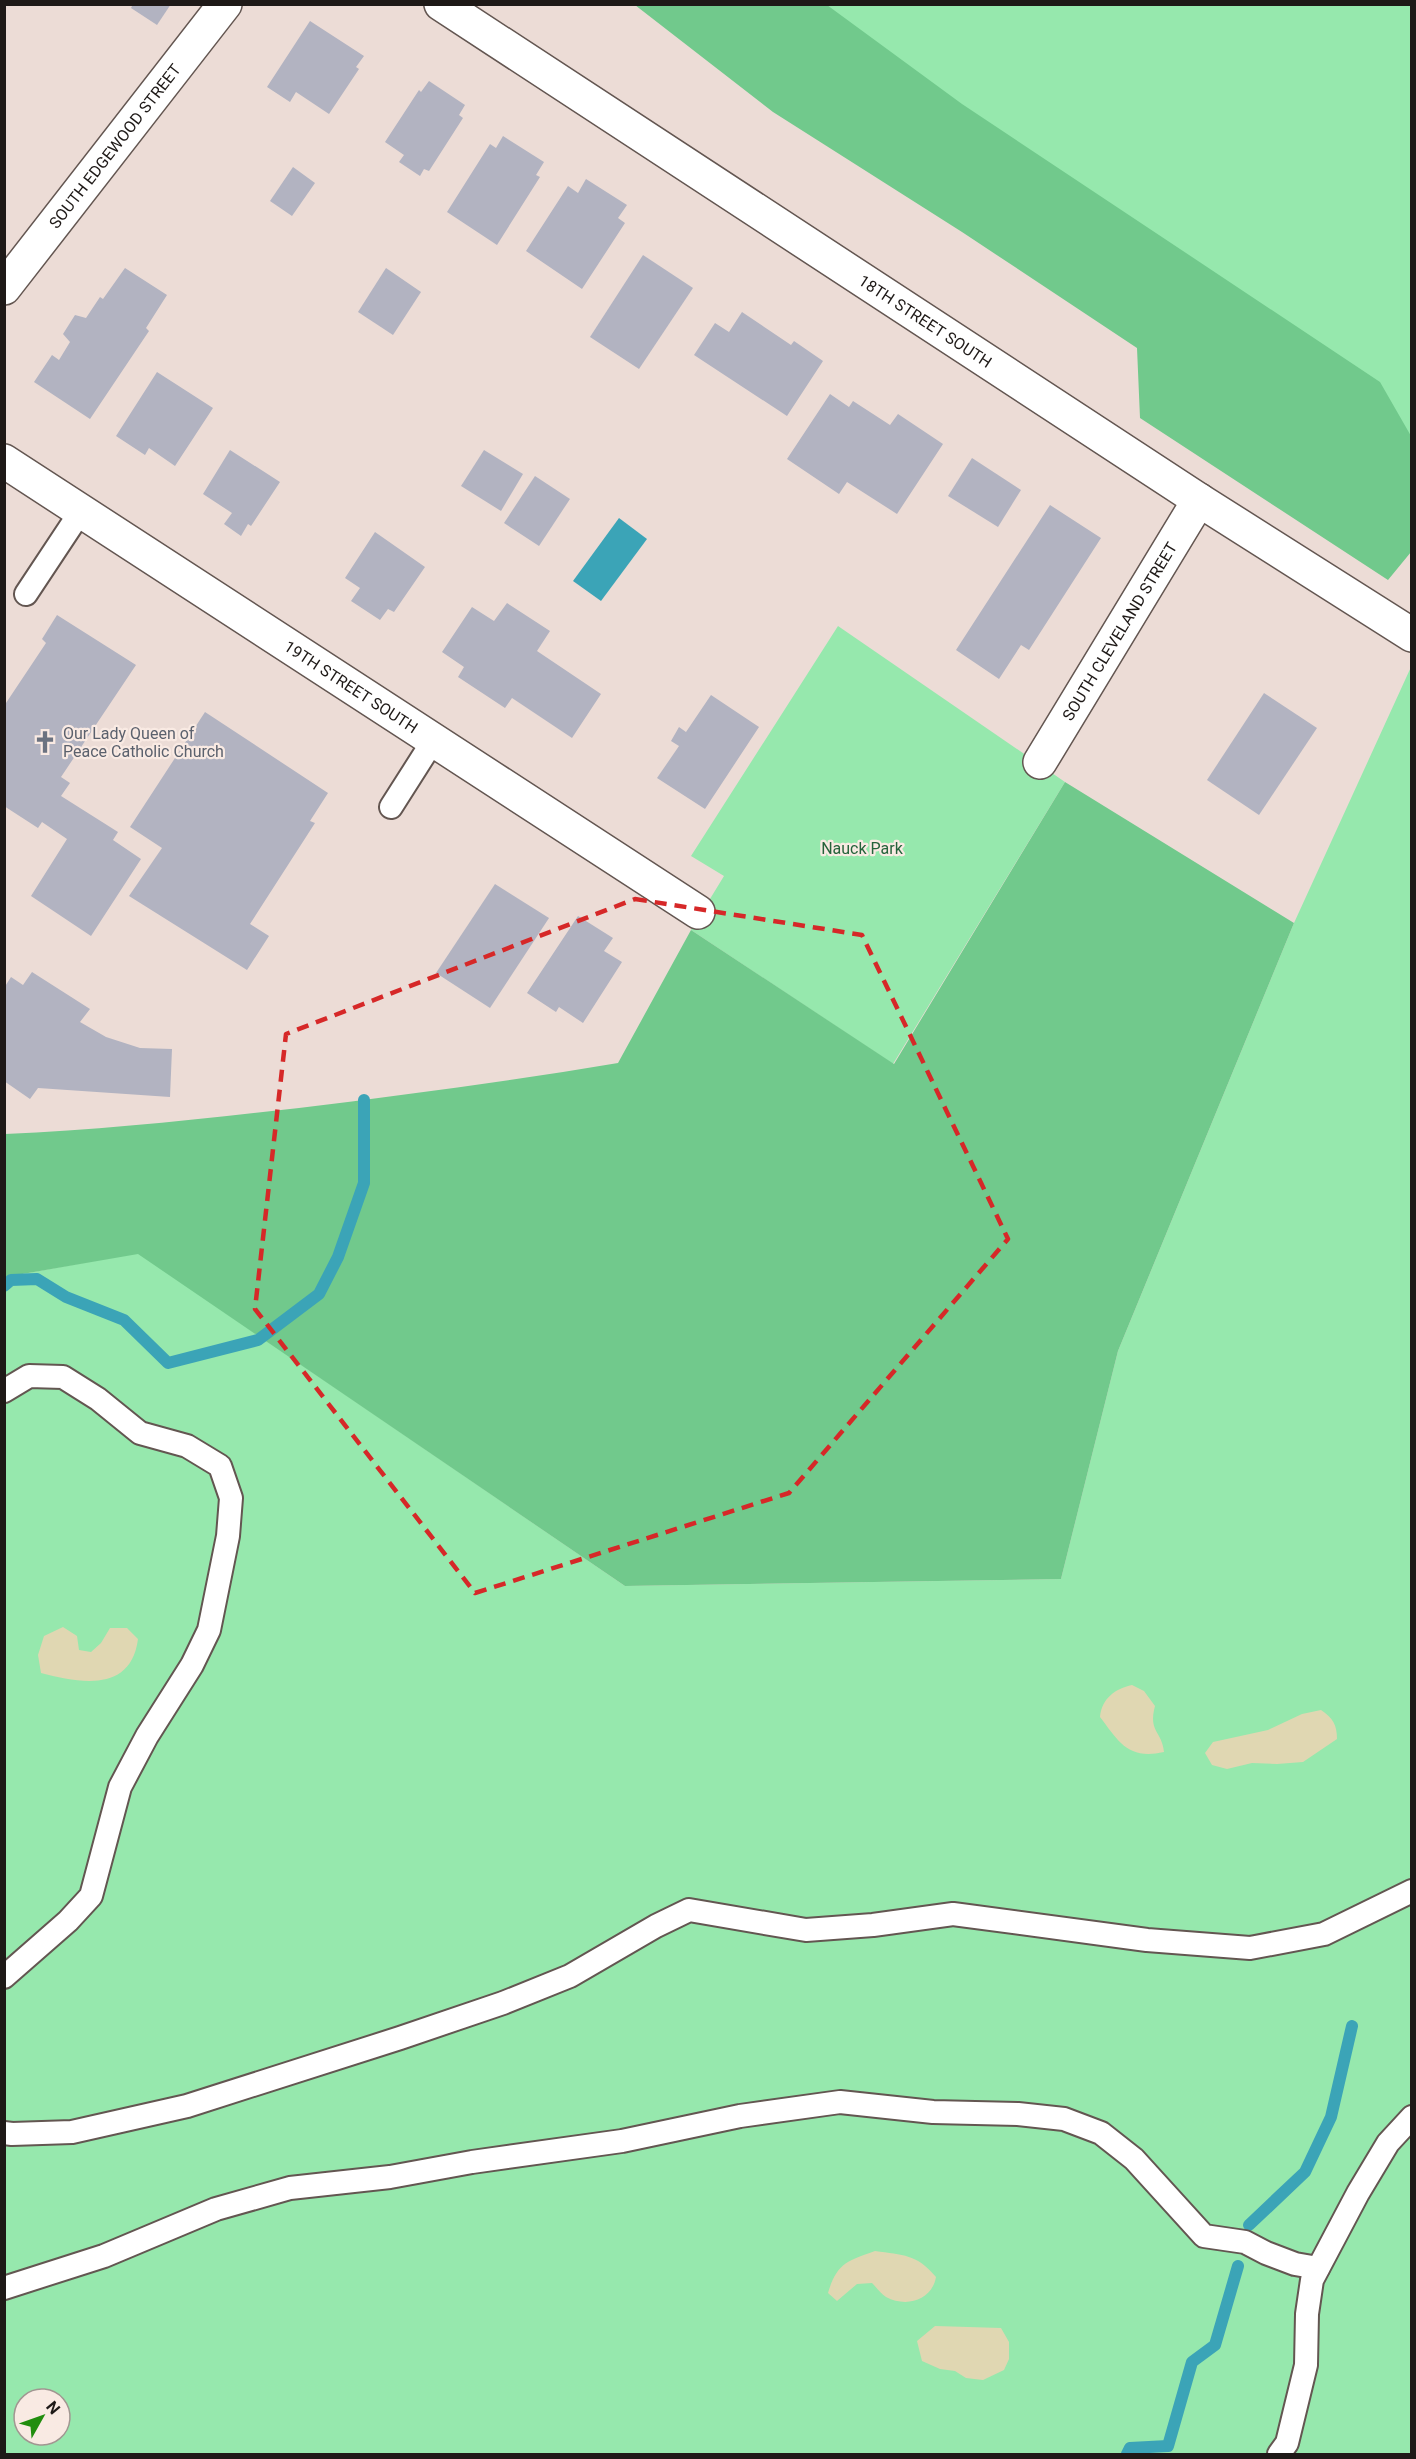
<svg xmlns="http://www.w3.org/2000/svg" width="1416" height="2459" font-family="Roboto,sans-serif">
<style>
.green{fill:#96e8ad;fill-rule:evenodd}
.forest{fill:#71c98c}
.sand{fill:#e0d7b2}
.water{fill:#3ba4b7}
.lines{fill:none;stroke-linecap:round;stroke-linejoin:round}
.stream{stroke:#3ba4b7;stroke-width:12}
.building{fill:#b2b3c1}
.lane-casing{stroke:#635651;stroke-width:26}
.street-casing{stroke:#635651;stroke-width:36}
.lane{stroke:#fff;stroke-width:22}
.street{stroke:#fff;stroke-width:33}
.marked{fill:none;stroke:#d62828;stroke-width:4.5;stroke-dasharray:12 8;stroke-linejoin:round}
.labels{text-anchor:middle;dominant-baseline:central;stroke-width:4.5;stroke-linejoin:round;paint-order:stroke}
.street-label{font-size:16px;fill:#1e1917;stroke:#f9eae3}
.worship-label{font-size:16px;fill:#5b616d;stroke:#f9eae3;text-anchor:start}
.park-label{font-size:16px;fill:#25633b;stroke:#f9eae3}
</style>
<rect width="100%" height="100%" fill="#ecdcd6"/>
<g class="green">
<path d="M711 5H1411V462Z"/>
<path d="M838 626 1065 782 893 1064 691 930 724 876 691 856Z"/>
<path d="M1411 667V2454H5V1277L138 1253 625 1586 1061 1579 1118 1351 1294 923ZM24 2399H60V2435H24Z"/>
</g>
<g class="forest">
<path d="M635 5H827L962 104 1380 382 1411 436V552L1388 580 1140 418 1137 348 962 232 773 112Z"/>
<path d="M1065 782 1294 923 1118 1351 1061 1579 625 1586 138 1254 5 1277V1134C103 1130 201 1119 299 1108 406 1095 512 1081 618 1063L691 930 894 1064Z"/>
</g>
<g class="sand">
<path d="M63 1627 77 1636 79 1650 91 1652 101 1643 110 1628H127L138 1639C131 1693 80 1683 41 1673L38 1655 44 1636Z"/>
<path d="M1132 1685 1144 1691 1155 1706C1148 1732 1162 1731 1164 1752 1128 1760 1119 1742 1100 1717 1102 1698 1115 1689 1132 1685Z"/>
<path d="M1321 1710C1333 1718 1337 1725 1337 1739L1303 1762 1277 1764 1252 1763 1227 1769 1212 1765 1205 1753 1213 1742 1268 1730 1302 1714Z"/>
<path d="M875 2251C903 2255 917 2254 936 2277 932 2300 907 2308 886 2297 881 2294 876 2287 872 2283L857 2284 837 2301 828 2293C837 2263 847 2261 875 2251Z"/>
<path d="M935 2326 1001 2328 1009 2342V2359L1004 2370 983 2380 966 2378 955 2371 940 2369 922 2361 917 2341Z"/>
</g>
<path class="water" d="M619 518 647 539 601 601 573 581Z"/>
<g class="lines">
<g class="stream">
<path d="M4 1286 11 1280 37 1279 66 1297 124 1320 168 1363 258 1340 319 1294 338 1257 364 1183V1100"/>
<path d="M1249 2225 1305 2172 1331 2117 1352 2026"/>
<path d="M1127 2454 1130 2448 1168 2446 1192 2362 1215 2345 1238 2266"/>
</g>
</g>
<g class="building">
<path d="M133 4H171L157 25 131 8Z"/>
<path d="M310 21 364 56 356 67 359 69 329 114 296 92 290 102 267 87Z"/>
<path d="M429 81 465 105 459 115 463 118 429 171 424 169 420 176 399 162 404 155 385 142 419 90 421 92Z"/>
<path d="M503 136 544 162 536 175 540 177 497 245 447 212 490 144 496 148Z"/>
<path d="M293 167 315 183 292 216 270 201Z"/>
<path d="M586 179 627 205 618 218 625 223 582 289 526 251 568 186 578 193Z"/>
<path d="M643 255 693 288 639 369 590 337Z"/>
<path d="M125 268 167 295 146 328 149 331 90 419 34 382 52 355 59 360 70 342 63 334 75 315 86 318 100 297 103 299Z"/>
<path d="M386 268 421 292 393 335 358 312Z"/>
<path d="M742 312 791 345 794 341 823 361 787 416 694 355 715 323 729 332Z"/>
<path d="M157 372 213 408 175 466 149 448 145 455 116 436Z"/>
<path d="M830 394 849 407 853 401 890 425 898 414 943 444 897 514 847 482 839 494 787 459Z"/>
<path d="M230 450 280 482 251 526 248 524 241 536 224 524 232 513 203 494Z"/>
<path d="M484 450 523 474 501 511 461 486Z"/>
<path d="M972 458 1021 490 998 527 948 496Z"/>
<path d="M535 476 570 499 539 546 504 523Z"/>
<path d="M1050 505 1101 538 1029 650 1021 645 999 679 956 650Z"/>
<path d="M375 532 425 567 394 612 388 609 380 620 351 601 360 588 345 578Z"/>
<path d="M507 603 550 631 537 651 601 694 572 738 512 698 505 708 458 677 464 667 442 652 472 607 494 621Z"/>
<path d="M57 615 136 665 61 777 70 783 61 796 118 832 113 840 141 859 91 936 31 896 67 839 42 822 38 828 4 806V706L46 643 42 639Z"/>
<path d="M1264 693 1317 728 1259 815 1207 780Z"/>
<path d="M711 695 759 727 705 809 657 778 679 746 671 741 679 727 686 732Z"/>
<path d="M205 712 328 793 310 821 315 823 250 924 269 936 247 970 129 896 162 848 130 827Z"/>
<path d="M495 884 549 918 490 1008 436 973Z"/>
<path d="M578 916 613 938 604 951 622 962 583 1023 559 1007 556 1012 527 993Z"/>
<path d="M32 972 90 1009 80 1022 106 1037 140 1048 172 1049 170 1097 38 1088 30 1099 4 1081V988L11 977 23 985Z"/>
</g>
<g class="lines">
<g class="lane-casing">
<g id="lane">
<path d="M26 594 81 511"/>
<path d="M391 807 433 741"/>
<path d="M4 1391 29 1376 63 1377 98 1399 140 1433 187 1446 220 1466 231 1498 228 1536 209 1630 192 1665 147 1736 120 1787 91 1896 68 1921 4 1977"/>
<path d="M4 2133 12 2134 72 2132 187 2106 400 2038 503 2003 570 1976 656 1926 689 1910 806 1930 873 1925 953 1914 1147 1940 1250 1948 1324 1934 1412 1891"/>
<path d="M4 2288 104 2256 216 2209 290 2188 390 2177 472 2162 622 2141 740 2116 840 2102 933 2112 1018 2114 1064 2119 1101 2133 1134 2159 1204 2236 1245 2242 1266 2253 1295 2264 1318 2268"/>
<path d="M1279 2454 1287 2443 1306 2365 1307 2314 1312 2280 1358 2193 1388 2143 1412 2117"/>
</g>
</g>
<g class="street-casing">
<g id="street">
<path id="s1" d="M441 4 1199 500 1412 635"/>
<path id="s2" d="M4 288 225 4"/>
<path id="s3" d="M4 461 698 912"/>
<path id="s4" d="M1040 762 1199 500"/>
</g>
</g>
<use href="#lane" class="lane"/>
<use href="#street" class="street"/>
</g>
<path class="marked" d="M635 899 862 935 1008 1239 789 1493 475 1593 255 1309 286 1034Z"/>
<defs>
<g id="church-bare" transform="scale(1.8)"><path d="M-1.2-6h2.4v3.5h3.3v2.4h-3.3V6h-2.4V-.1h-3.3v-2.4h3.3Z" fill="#6b7280" stroke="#f9eae3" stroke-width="2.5" paint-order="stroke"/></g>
</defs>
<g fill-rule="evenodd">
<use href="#church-bare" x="45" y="742"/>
</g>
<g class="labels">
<g class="street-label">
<text stroke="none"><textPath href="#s2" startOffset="180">SOUTH EDGEWOOD STREET</textPath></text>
<text stroke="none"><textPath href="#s1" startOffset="579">18TH STREET SOUTH</textPath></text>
<text stroke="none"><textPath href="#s4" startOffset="153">SOUTH CLEVELAND STREET</textPath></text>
<text stroke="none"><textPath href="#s3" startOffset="414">19TH STREET SOUTH</textPath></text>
</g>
<g class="worship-label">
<text x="63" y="733">Our Lady Queen of<tspan x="63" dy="18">Peace Catholic Church</tspan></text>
</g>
<g class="park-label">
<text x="862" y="848">Nauck Park</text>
</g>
</g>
<rect width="1416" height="2459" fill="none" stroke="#1e1917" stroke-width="12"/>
<g transform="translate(42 2417) rotate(50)"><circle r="28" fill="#f9eae3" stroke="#a19691" stroke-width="1.5"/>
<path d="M0-4.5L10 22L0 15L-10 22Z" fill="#218d0e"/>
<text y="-9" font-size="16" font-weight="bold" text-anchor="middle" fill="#1e1917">N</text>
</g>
</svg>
